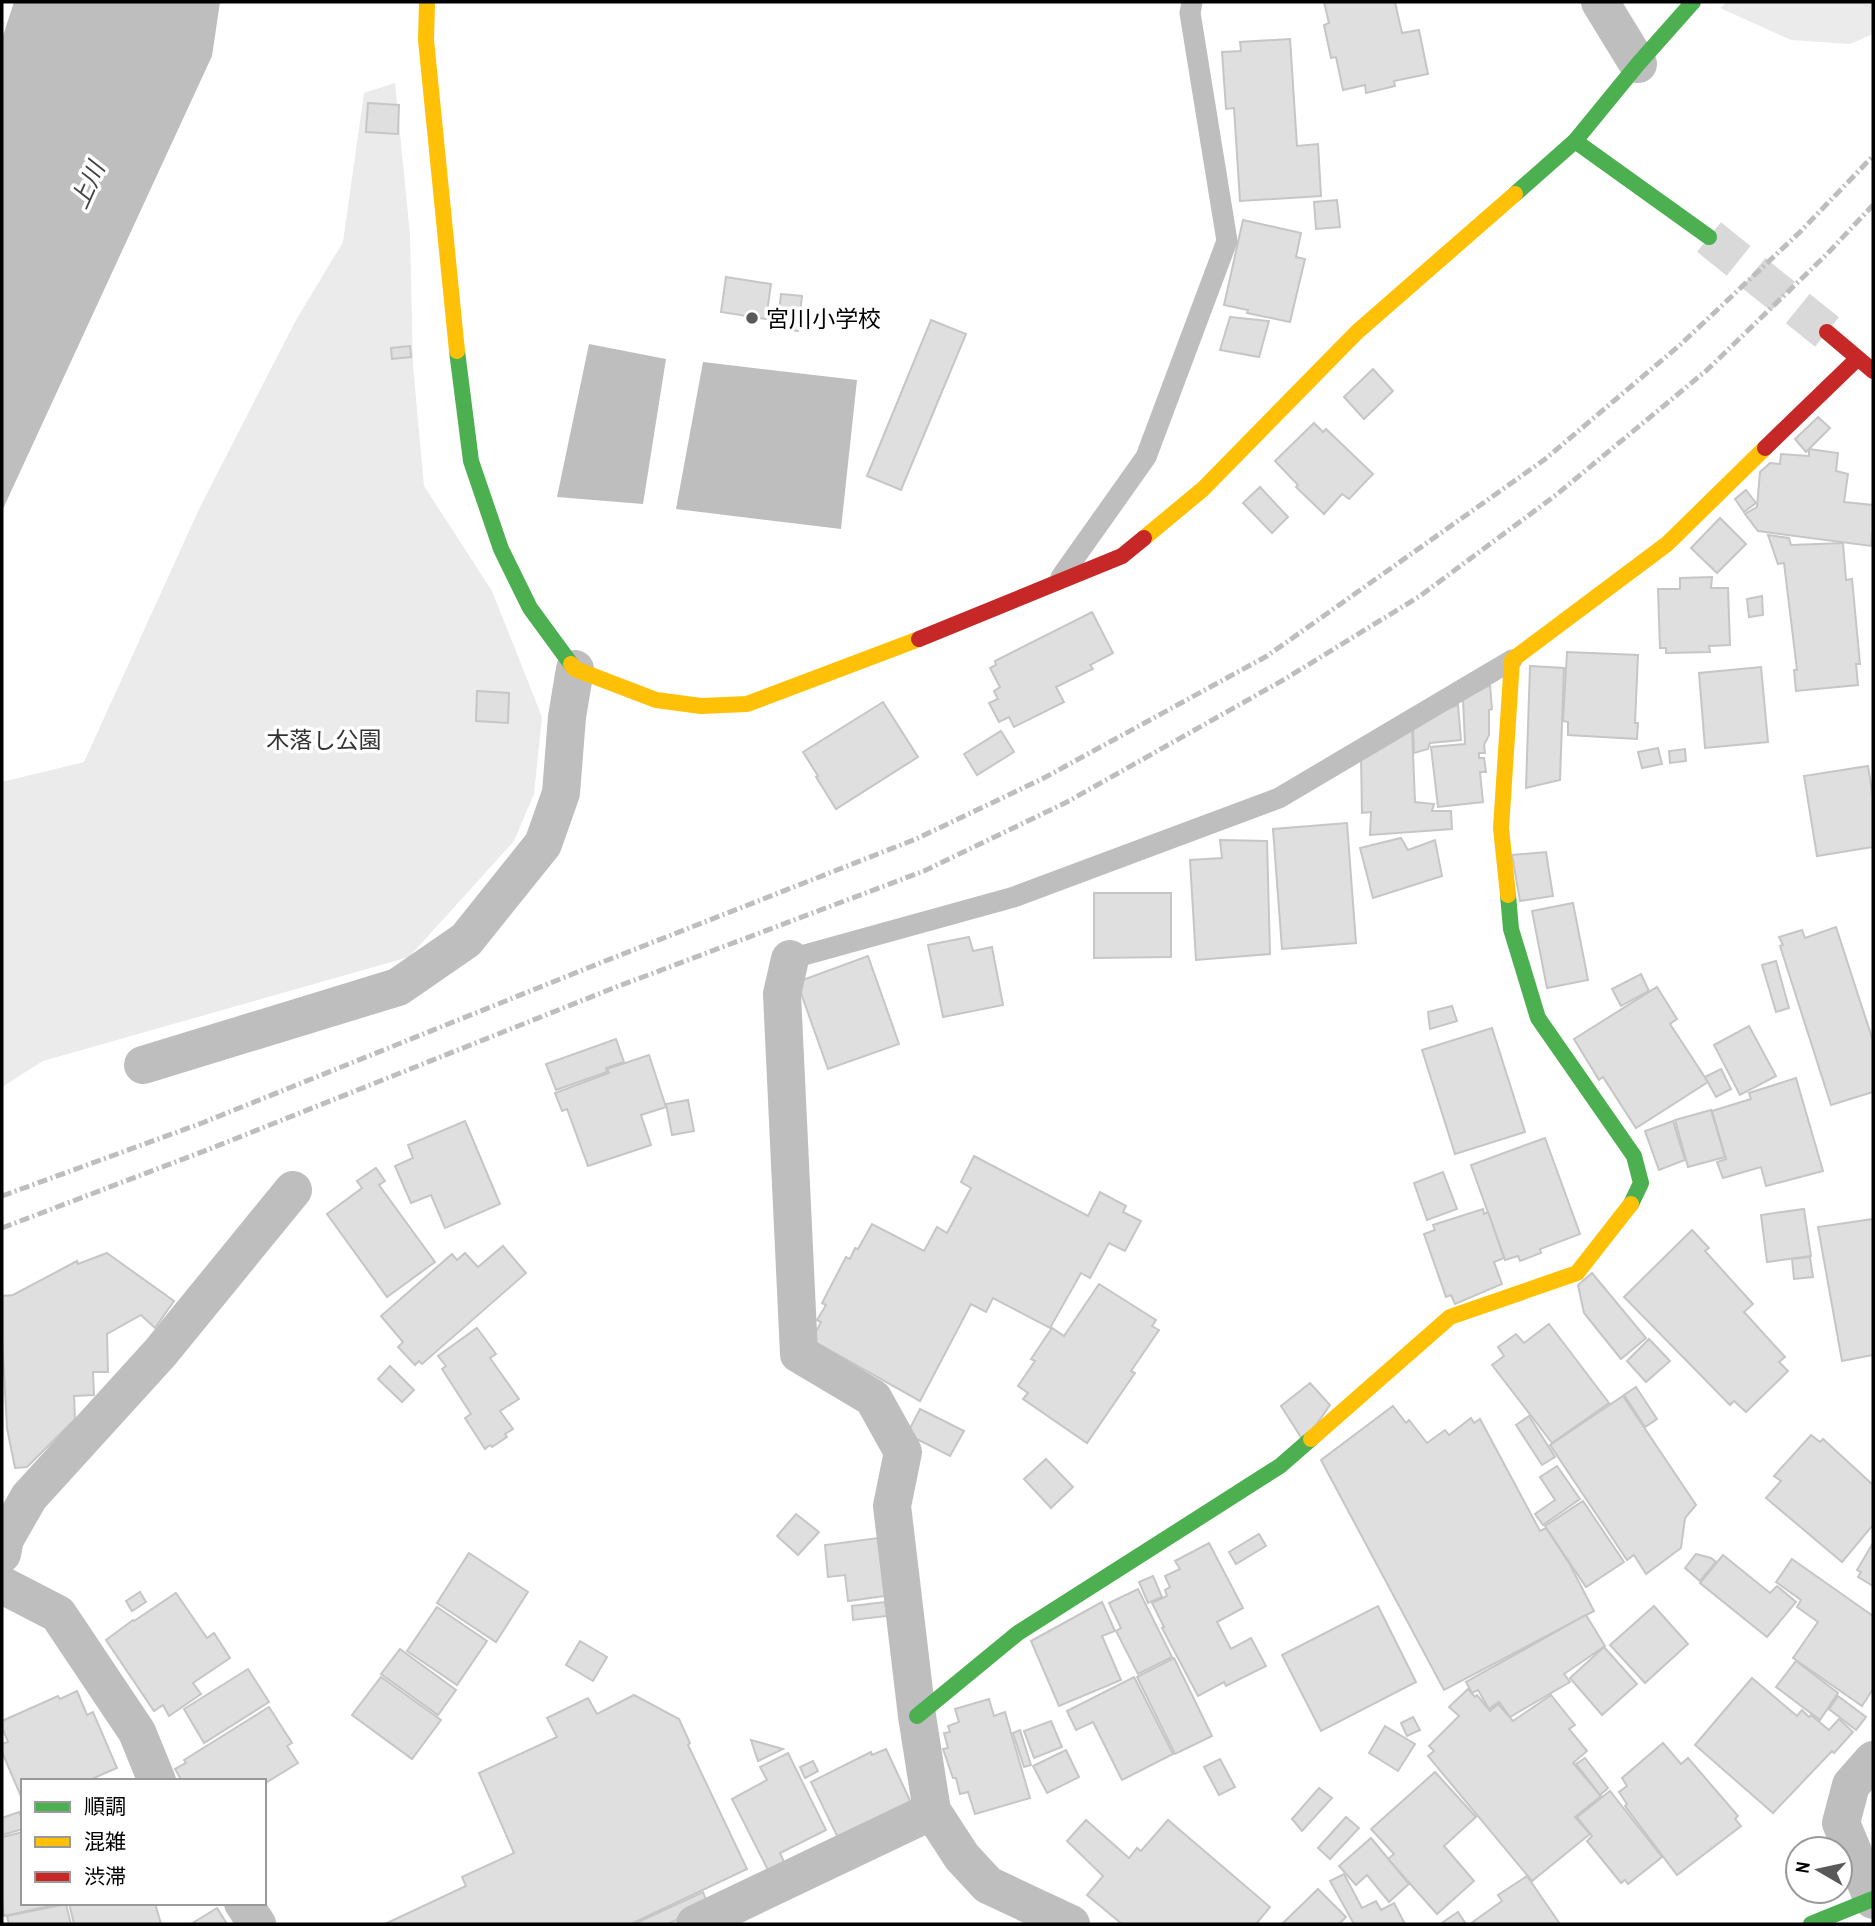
<svg xmlns="http://www.w3.org/2000/svg" width="1875" height="1926" font-family="'Archivo Narrow','Noto Sans JP',sans-serif">
<style>
.green{fill:#ebebeb}
.water{fill:#bebebe}
.building{fill:#dfdfdf;stroke:#c6c6c6;stroke-width:2}
.lines{fill:none;stroke-linecap:round;stroke-linejoin:round}
.secondary-tunnel{stroke:#d9d9d9;stroke-width:38;stroke-dasharray:38 19;stroke-linecap:butt}
.lane{stroke:#bebebe;stroke-width:21}
.street{stroke:#bebebe;stroke-width:38}
.fast{stroke:#4caf50;stroke-width:16}
.slow{stroke:#ffc107;stroke-width:16}
.jam{stroke:#c62828;stroke-width:16}
.rail{stroke:#bebebe;stroke-width:5;stroke-dasharray:10 3.5 2 3.5;stroke-linecap:butt}
.poi-dot{fill:#595959;stroke:#fff;stroke-width:2.5}
.labels{text-anchor:middle;dominant-baseline:central;stroke-width:7;stroke-linejoin:round;paint-order:stroke}
.poi-label{font-size:23px;fill:#000;stroke:#fff;text-anchor:start}
.park-label{font-size:23px;fill:#323232;stroke:#fff}
.water-label{font-size:24px;font-style:italic;fill:#434343;stroke:#fff}
</style>
<rect width="100%" height="100%" fill="#fff"/>
<g class="green">
<path d="M1727 2H1873V34L1850 44 1791 40 1720 8Z"/>
<path d="M395 83 410 235 413 366 424 486 492 591 542 717 534 794 514 841 409 957 43 1061 2 1087V782L84 762 200 507 296 320 343 242 364 93Z"/>
</g>
<g class="water">
<path d="M14 2H220L212 56 2 511V39Z"/>
<path d="M589 344 666 359 643 504 557 497Z"/>
<path d="M703 362 857 380 841 529 676 509Z"/>
</g>
<g class="building">
<path d="M1324 2H1395L1402 33 1419 30 1428 74 1394 81 1395 86 1366 93 1365 85 1343 90 1336 57 1331 58 1324 25 1329 23Z"/>
<path d="M1290 39 1297 146 1318 144 1321 196 1240 201 1234 108 1226 109 1222 52 1241 51 1240 42Z"/>
<path d="M368 103 399 105 398 134 366 132Z"/>
<path d="M1337 200 1340 227 1316 229 1314 202Z"/>
<path d="M1243 220 1301 233 1296 257 1305 259 1290 322 1247 313 1248 310 1224 305Z"/>
<path d="M726 277 771 284 766 319 721 312Z"/>
<path d="M781 294 802 296 798 331 777 329Z"/>
<path d="M1230 317 1269 321 1259 357 1220 350Z"/>
<path d="M931 320 966 334 901 490 867 476Z"/>
<path d="M410 346 411 357 392 359 391 348Z"/>
<path d="M1373 369 1393 391 1364 419 1344 397Z"/>
<path d="M1818 417 1830 428 1806 452 1795 439Z"/>
<path d="M1314 423 1323 432 1326 429 1373 474 1349 499 1342 494 1324 514 1296 487 1298 485 1275 461Z"/>
<path d="M1809 449 1838 453 1836 471 1848 474 1844 502 1873 505V529L1871 546 1758 531 1745 514 1757 507 1760 472 1770 463 1780 464 1781 454 1809 456Z"/>
<path d="M1260 487 1288 517 1272 533 1243 503Z"/>
<path d="M1746 490 1756 503 1744 512 1735 499Z"/>
<path d="M1720 518 1746 544 1717 573 1691 548Z"/>
<path d="M1768 535 1789 538 1791 545 1843 543 1846 580 1852 579 1860 664H1856L1858 685 1796 691 1794 670H1797L1784 563 1778 564Z"/>
<path d="M1712 577 1711 588H1728L1730 645 1709 646 1710 652 1666 653V648H1660L1658 589H1680V578Z"/>
<path d="M1762 596 1763 615 1749 617 1747 599Z"/>
<path d="M1092 612 1113 653 1090 665 1093 669 1056 687 1064 702 1014 727 1009 717 999 722 989 703 998 699 994 691 1000 687 990 668 996 665 995 661Z"/>
<path d="M1567 652 1638 655 1635 723H1638L1637 739 1568 735V722L1563 721Z"/>
<path d="M1530 666 1564 668 1560 780 1526 788Z"/>
<path d="M1761 667 1768 742 1705 748 1699 673Z"/>
<path d="M1490 685 1492 709 1489 710V735L1484 745 1485 753H1479V758H1484L1486 772H1480L1483 802 1438 807 1431 747 1465 744 1463 699Z"/>
<path d="M477 691 509 693 508 723 476 721Z"/>
<path d="M883 702 918 757 836 809 816 777 818 776 803 752Z"/>
<path d="M1458 705 1461 740 1430 743 1428 749 1414 753 1413 727 1439 712Z"/>
<path d="M1412 728 1415 802 1434 804 1432 811H1451L1452 829 1370 835 1371 812 1362 813 1361 757Z"/>
<path d="M1001 731 1014 752 977 775 964 754Z"/>
<path d="M1658 748 1662 764 1642 768 1638 752Z"/>
<path d="M1685 749 1686 761 1670 763 1669 751Z"/>
<path d="M1868 766 1873 797V847L1817 856 1804 776Z"/>
<path d="M1347 823 1356 943 1282 949 1273 829Z"/>
<path d="M1401 838 1408 850 1435 840 1442 876 1373 898 1360 848Z"/>
<path d="M1220 840 1267 841 1270 954 1196 960 1190 860 1222 858Z"/>
<path d="M1546 852 1553 896 1520 901 1512 855Z"/>
<path d="M1094 893H1171V957L1094 958Z"/>
<path d="M1573 903 1588 980 1547 988 1532 911Z"/>
<path d="M1836 927 1873 1041V1092L1831 1105 1780 946 1783 945 1779 937 1802 930 1805 938Z"/>
<path d="M969 937 973 951 992 947 1003 1005 943 1017 928 945Z"/>
<path d="M868 956 899 1044 828 1069 797 982Z"/>
<path d="M1776 961 1789 1008 1776 1012 1762 965Z"/>
<path d="M1641 974 1649 991 1621 1006 1612 989Z"/>
<path d="M1657 987 1677 1019 1670 1024 1708 1082 1636 1128 1603 1077 1599 1080 1574 1039Z"/>
<path d="M1452 1006 1457 1021 1430 1029 1428 1012Z"/>
<path d="M1749 1026 1776 1076 1740 1095 1714 1045Z"/>
<path d="M1492 1028 1525 1132 1455 1154 1422 1050Z"/>
<path d="M616 1039 624 1062 606 1068 607 1072 556 1090 546 1064Z"/>
<path d="M649 1055 666 1107 641 1115 651 1145 588 1166 567 1109 562 1111 555 1093 609 1073 607 1069Z"/>
<path d="M1721 1069 1731 1089 1716 1097 1705 1077Z"/>
<path d="M1796 1078 1823 1171 1766 1186 1761 1167 1723 1178 1717 1162 1726 1159 1712 1111 1751 1099 1749 1093Z"/>
<path d="M688 1100 694 1131 672 1135 666 1104Z"/>
<path d="M1711 1110 1725 1157 1688 1167 1675 1120Z"/>
<path d="M465 1121 500 1204 445 1228 431 1195 411 1203 395 1166 413 1158 408 1145Z"/>
<path d="M1673 1121 1685 1160 1659 1170 1645 1131Z"/>
<path d="M1545 1138 1580 1234 1540 1249 1541 1253 1520 1261 1518 1256 1505 1260 1471 1165Z"/>
<path d="M974 1156 1088 1216 1100 1192 1126 1206 1123 1212 1141 1221 1125 1251 1109 1243 1090 1278 1081 1273 1050 1328 993 1298 986 1312 971 1304 920 1401 812 1340 821 1322 817 1320 826 1305 822 1303 846 1257 850 1259 855 1248 858 1249 872 1224 924 1251 937 1227 947 1233 971 1188 961 1182Z"/>
<path d="M376 1168 385 1181 379 1185 435 1262 387 1297 327 1214 362 1188 357 1181Z"/>
<path d="M1443 1172 1457 1209 1427 1220 1414 1183Z"/>
<path d="M1483 1209 1484 1214 1488 1212 1504 1258 1494 1262 1502 1284 1455 1304 1451 1295 1446 1297 1424 1234 1435 1230 1433 1225Z"/>
<path d="M1804 1209 1811 1256 1767 1262 1761 1215Z"/>
<path d="M1873 1219V1355L1842 1361 1818 1227Z"/>
<path d="M1692 1230 1709 1248 1705 1251 1753 1304 1744 1312 1785 1357 1779 1362 1788 1371 1746 1412 1734 1401 1730 1405 1624 1297Z"/>
<path d="M503 1246 526 1273 422 1364 419 1361 415 1365 398 1347 403 1342 381 1316 452 1254 457 1260 465 1253 478 1267Z"/>
<path d="M107 1253 174 1301 155 1328 141 1315 107 1334 108 1372H93L94 1395 74 1396 75 1419 27 1467 15 1468 7 1428 2 1336V1296L13 1295 77 1261 78 1264Z"/>
<path d="M1810 1257 1813 1277 1794 1279 1792 1259Z"/>
<path d="M1592 1273 1646 1338 1621 1359 1584 1313 1578 1285Z"/>
<path d="M1099 1284 1156 1320 1152 1326 1159 1330 1131 1371 1135 1373 1087 1443 1023 1399 1028 1393 1018 1386 1035 1361 1031 1359 1052 1328 1064 1336Z"/>
<path d="M1549 1324 1609 1403 1552 1443 1492 1365 1504 1356 1498 1347 1516 1334 1524 1343Z"/>
<path d="M477 1328 496 1354 490 1358 519 1399 500 1411 513 1429 505 1434 507 1437 492 1447 490 1445 485 1449 465 1418 471 1414 442 1369 446 1366 438 1356Z"/>
<path d="M1649 1339 1670 1361 1646 1382 1627 1361Z"/>
<path d="M390 1366 414 1390 402 1402 378 1379Z"/>
<path d="M1310 1383 1330 1405 1304 1442 1281 1406Z"/>
<path d="M1636 1387 1657 1419 1645 1427 1624 1395Z"/>
<path d="M1623 1396 1696 1505 1685 1518 1681 1548 1646 1574 1634 1555 1627 1560 1550 1445Z"/>
<path d="M1393 1406 1406 1423 1409 1420 1427 1443 1445 1430 1449 1435 1471 1418 1474 1423 1480 1419 1540 1531 1546 1528 1569 1563 1594 1611 1444 1690 1321 1460Z"/>
<path d="M920 1409 964 1431 950 1456 907 1434Z"/>
<path d="M1529 1416 1555 1457 1542 1465 1516 1425Z"/>
<path d="M1811 1435 1820 1442 1823 1439 1873 1485V1525L1842 1562 1766 1498 1781 1481 1774 1476Z"/>
<path d="M1046 1459 1073 1487 1051 1508 1024 1479Z"/>
<path d="M1557 1466 1580 1499 1543 1525 1535 1514 1555 1500 1540 1477Z"/>
<path d="M1583 1501 1624 1562 1586 1587 1545 1526Z"/>
<path d="M796 1514 819 1532 798 1555 777 1536Z"/>
<path d="M1259 1534 1266 1546 1236 1564 1229 1552Z"/>
<path d="M878 1538 885 1596 848 1601 845 1575 828 1577 825 1545Z"/>
<path d="M1209 1543 1243 1608 1217 1622 1231 1649 1251 1638 1266 1666 1226 1686 1224 1682 1198 1696 1162 1628 1164 1627 1152 1603 1167 1596 1165 1590 1170 1587 1165 1576 1180 1569 1175 1561Z"/>
<path d="M1873 1543V1586L1858 1577 1861 1572 1857 1570Z"/>
<path d="M469 1553 528 1592 496 1642 437 1603Z"/>
<path d="M1696 1554 1711 1558 1716 1562 1700 1581 1685 1568Z"/>
<path d="M1723 1555 1770 1593 1777 1586 1796 1602 1767 1637 1700 1583Z"/>
<path d="M1792 1559 1873 1616V1689L1862 1706 1793 1658 1818 1622 1797 1607 1801 1600 1776 1582Z"/>
<path d="M1153 1576 1162 1597 1148 1603 1139 1582Z"/>
<path d="M1138 1589 1172 1657 1138 1674 1116 1631 1121 1628 1109 1603Z"/>
<path d="M140 1592 146 1602 132 1611 126 1601Z"/>
<path d="M176 1593 207 1638 214 1633 230 1658 193 1683 201 1694 169 1716 163 1705 154 1711 106 1640 133 1620 134 1621Z"/>
<path d="M885 1602 887 1616 853 1620 852 1606Z"/>
<path d="M1102 1602 1115 1631 1102 1636 1121 1680 1059 1706 1031 1641Z"/>
<path d="M1378 1606 1416 1682 1321 1731 1282 1655Z"/>
<path d="M1654 1606 1688 1644 1645 1683 1610 1645Z"/>
<path d="M437 1607 487 1641 457 1685 407 1651Z"/>
<path d="M1586 1615 1605 1646 1564 1674 1570 1682 1510 1717 1499 1702 1489 1709 1478 1690 1472 1693 1466 1682Z"/>
<path d="M580 1641 607 1657 593 1681 566 1665Z"/>
<path d="M1604 1647 1637 1684 1602 1715 1570 1678Z"/>
<path d="M400 1649 456 1690 438 1715 381 1674Z"/>
<path d="M1174 1658 1212 1736 1175 1754 1137 1677Z"/>
<path d="M1796 1661 1838 1693 1820 1720 1776 1687Z"/>
<path d="M248 1669 269 1702 204 1743 184 1709Z"/>
<path d="M381 1677 441 1720 412 1759 352 1715Z"/>
<path d="M1134 1677 1173 1754 1122 1780 1093 1722 1076 1730 1067 1711Z"/>
<path d="M1752 1678 1797 1716 1802 1710 1809 1717 1811 1715 1829 1730 1839 1719 1853 1732 1834 1753 1832 1751 1773 1813 1695 1745Z"/>
<path d="M1468 1689 1475 1697 1477 1695 1490 1711 1498 1704 1513 1721 1551 1695 1575 1725 1569 1729 1587 1751 1573 1763 1601 1796 1575 1817 1590 1834 1532 1881 1428 1756 1434 1751 1429 1746 1459 1716 1449 1707Z"/>
<path d="M77 1691 87 1715 93 1712 117 1768 87 1781H23V1801L2 1752V1744L8 1742 2 1727V1721L58 1696 60 1699Z"/>
<path d="M634 1695 679 1719 690 1743 688 1745 747 1869 631 1924H385L466 1886 462 1877 514 1853 479 1773 557 1737 547 1718 588 1698 597 1714Z"/>
<path d="M1838 1696 1866 1717 1856 1730 1829 1709Z"/>
<path d="M989 1699 994 1716 1005 1712 1030 1798 975 1814 968 1792 960 1794 956 1778H953L943 1749 948 1748 944 1733 950 1732 948 1726 959 1722 955 1709Z"/>
<path d="M269 1707 292 1743 287 1746 298 1763 264 1784V1781H182L175 1769 186 1763 184 1760Z"/>
<path d="M1413 1717 1420 1730 1407 1736 1401 1723Z"/>
<path d="M1051 1721 1062 1747 1034 1758 1024 1731Z"/>
<path d="M1385 1726 1415 1744 1398 1771 1369 1753Z"/>
<path d="M1020 1730 1031 1765 1024 1767 1013 1733Z"/>
<path d="M751 1740 783 1749 758 1761Z"/>
<path d="M1663 1743 1681 1764 1688 1758 1738 1816 1735 1819 1741 1826 1677 1875 1625 1806 1627 1804 1619 1792 1627 1786 1622 1778Z"/>
<path d="M886 1749 913 1807 840 1842 811 1782 871 1752 872 1755Z"/>
<path d="M1066 1750 1079 1777 1047 1793 1033 1766Z"/>
<path d="M788 1753 826 1830 780 1853 785 1864 769 1872 732 1799 767 1780 760 1767Z"/>
<path d="M1585 1758 1608 1788 1600 1795 1576 1764Z"/>
<path d="M1220 1759 1235 1787 1219 1795 1204 1767Z"/>
<path d="M813 1761 818 1771 805 1778 800 1767Z"/>
<path d="M1435 1772 1476 1817 1444 1846 1474 1881 1437 1914 1388 1859 1394 1854 1371 1829Z"/>
<path d="M1319 1788 1332 1798 1302 1831 1292 1819Z"/>
<path d="M1610 1791 1662 1857 1628 1884 1625 1880 1621 1883 1587 1841 1592 1836 1577 1817Z"/>
<path d="M19 1812 23 1820V1829L2 1835V1818Z"/>
<path d="M1346 1817 1359 1828 1330 1859 1318 1848Z"/>
<path d="M1086 1820 1129 1858 1137 1848 1141 1851 1168 1820 1270 1907 1256 1924H1122L1087 1895 1103 1876 1067 1841Z"/>
<path d="M23 1832V1903H64L4 1916 2 1896V1837Z"/>
<path d="M1371 1838 1409 1884 1389 1902 1367 1875 1356 1885 1339 1866Z"/>
<path d="M1344 1874 1362 1908 1376 1901 1381 1910 1394 1903 1405 1924H1354L1330 1881Z"/>
<path d="M1527 1876 1560 1924H1470L1502 1901 1498 1895Z"/>
<path d="M1318 1889 1346 1917 1339 1924H1282Z"/>
<path d="M703 1892 708 1905 668 1924H634Z"/>
<path d="M69 1903H155L161 1924H74Z"/>
<path d="M66 1904 71 1924H9L7 1916Z"/>
<path d="M217 1908 227 1924H191Z"/>
<path d="M1458 1912 1466 1924H1444L1443 1922Z"/>
</g>
<g class="lines">
<path class="secondary-tunnel" d="M1709 237 1827 332"/>
<g class="lane">
<path d="M1061 577 1146 457 1227 241 1190 13 1192 2"/>
<path d="M790 959 1014 897 1279 798 1512 660"/>
</g>
<g class="street">
<path d="M1600 2 1638 64"/>
<path d="M790 959 782 994 799 1354 873 1398 903 1452 892 1506 917 1716 932 1811 962 1857 988 1885 1071 1924"/>
<path d="M143 1065 398 987 466 940 543 844 561 793 567 717 575 669"/>
<path d="M2 1554 5 1539 29 1497 160 1353 293 1190"/>
<path d="M2 1585 58 1614 137 1732 157 1781"/>
<path d="M1873 1760 1851 1785 1841 1823 1873 1900"/>
<path d="M243 1903 257 1924"/>
<path d="M695 1924 932 1811"/>
</g>
<g class="fast">
<path d="M1575 141 1709 237"/>
<path d="M1515 194 1575 141 1638 64 1693 2"/>
<path d="M457 351 471 461 501 549 530 608 571 664"/>
<path d="M1508 895 1511 929 1538 1018 1634 1156 1641 1183 1631 1204"/>
<path d="M917 1716 1018 1633 1280 1466 1311 1439"/>
<path d="M1811 1924 1873 1899"/>
</g>
<g class="slow">
<path d="M427 2 426 40 457 351"/>
<path d="M1144 538 1203 489 1357 332 1515 194"/>
<path d="M571 664 575 669 656 700 701 706 747 704 919 639"/>
<path d="M1508 895 1501 828 1512 660 1667 544 1765 448"/>
<path d="M1311 1439 1450 1317 1577 1273 1631 1204"/>
</g>
<g class="jam">
<path d="M1827 332 1873 371"/>
<path d="M1765 448 1857 359"/>
<path d="M919 639 1122 556 1144 538"/>
</g>
<g class="rail">
<path d="M2 1196 202 1123 600 963 916 839 1042 779 1267 656 1544 460 1680 345 1801 231 1873 156"/>
<path d="M2 1228 207 1150 611 989 924 871 1067 802 1285 679 1420 596 1556 495 1707 370 1827 254 1873 205"/>
</g>
</g>
<circle class="poi-dot" cx="752" cy="318" r="7"/>
<g class="labels">
<g class="poi-label">
<text x="766" y="318">宮川小学校</text>
</g>
<g class="park-label">
<text x="324" y="739">木落し公園</text>
</g>
<g class="water-label">
<text transform="translate(87 185) rotate(-66)">上川</text>
</g>
</g>
<rect width="1875" height="1926" fill="none" stroke="#000000" stroke-width="7"/>
<rect x="21" y="1779" width="245" height="126" fill="#ffffff" stroke="#999999" stroke-width="2"/>
<rect x="35" y="1802" width="35" height="10" fill="#4caf50" stroke="#999999" stroke-width="2"/>
<text x="84" y="1814" font-size="21" fill="#000000">順調</text>
<rect x="35" y="1837" width="35" height="10" fill="#ffc107" stroke="#999999" stroke-width="2"/>
<text x="84" y="1849" font-size="21" fill="#000000">混雑</text>
<rect x="35" y="1872" width="35" height="10" fill="#c62828" stroke="#999999" stroke-width="2"/>
<text x="84" y="1884" font-size="21" fill="#000000">渋滞</text>
<g transform="translate(1819 1870) rotate(279)"><circle r="33" fill="#ffffff" stroke="#999999" stroke-width="2"/>
<path d="M0-5L12 26L0 18L-12 26Z" fill="#595959"/>
<text y="-10" font-size="19" font-weight="bold" text-anchor="middle" fill="#000000">N</text>
</g>
</svg>
